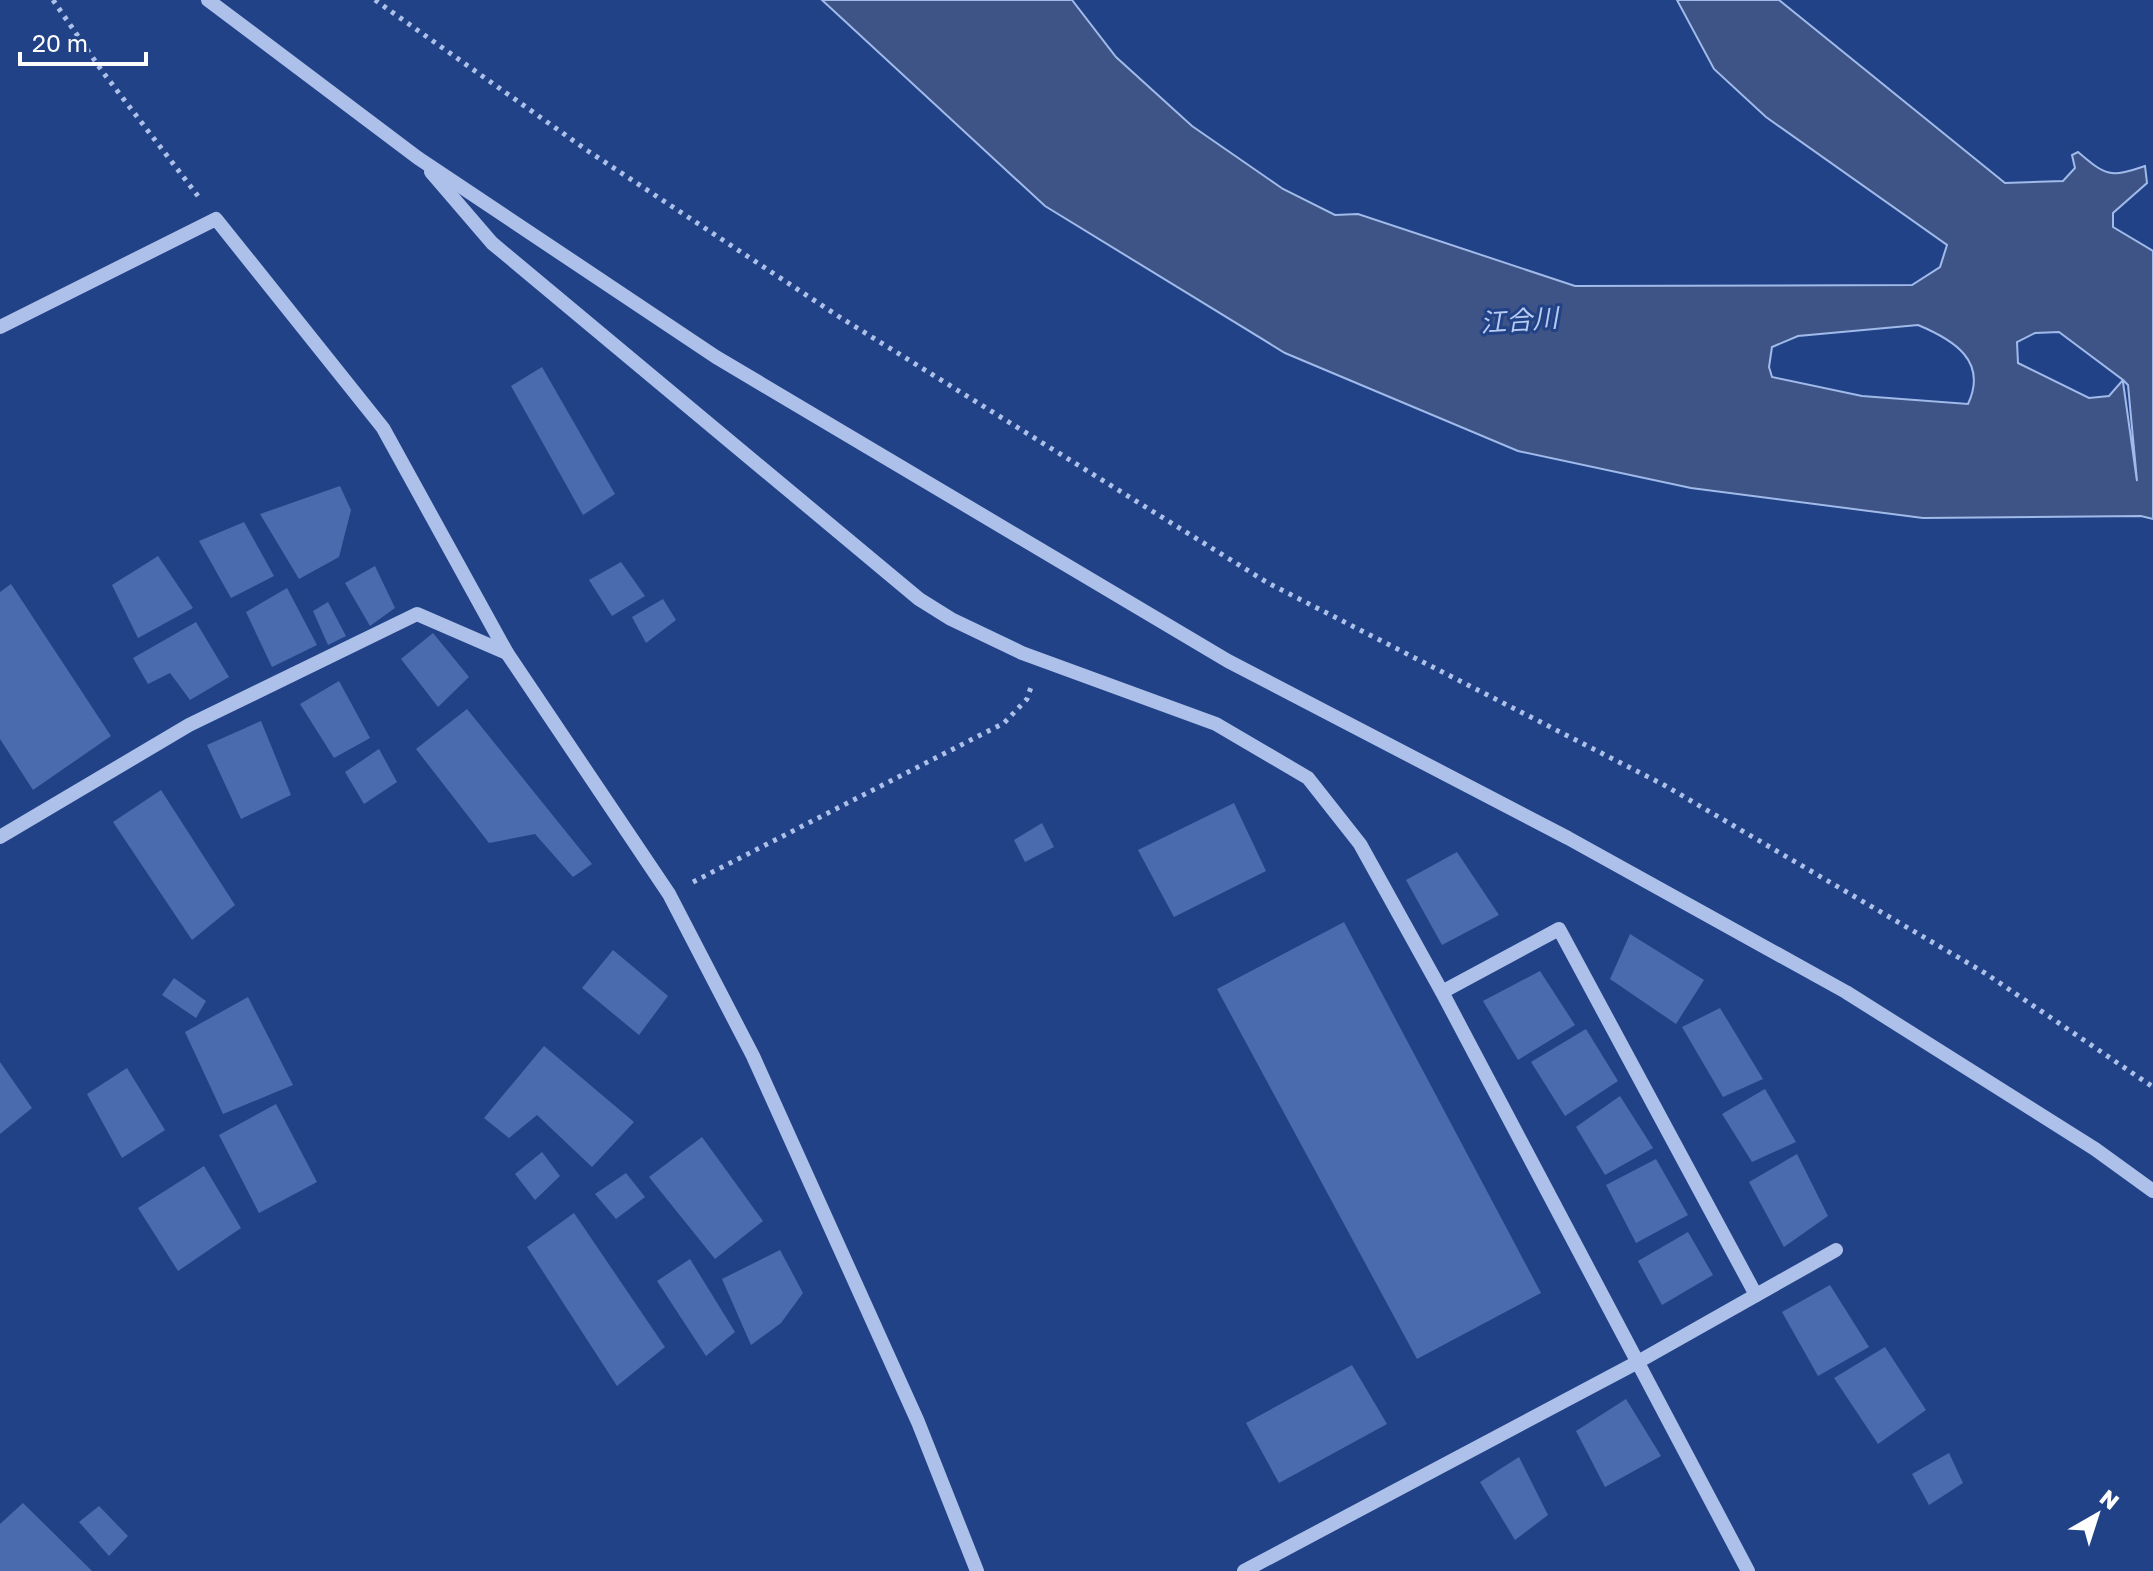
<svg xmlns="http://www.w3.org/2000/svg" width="2153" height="1571" font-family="'Golos Text','Noto Sans JP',sans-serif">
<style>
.water{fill:#3e5487;stroke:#a0baea;stroke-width:2;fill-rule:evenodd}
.building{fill:#4b6baf}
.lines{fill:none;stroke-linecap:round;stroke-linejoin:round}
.path{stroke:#acc0e9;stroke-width:5;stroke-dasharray:4 6;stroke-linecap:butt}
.minor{stroke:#acc0e9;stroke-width:14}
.labels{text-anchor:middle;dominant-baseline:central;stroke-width:6;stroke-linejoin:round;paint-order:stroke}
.water-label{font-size:26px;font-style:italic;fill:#b8cbf1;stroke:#224287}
</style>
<rect width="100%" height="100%" fill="#224287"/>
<path class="water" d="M822 0H1072L1116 57 1192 126 1283 189 1335 215 1358 214 1575 286 1912 285 1940 267 1947 245 1766 117 1714 69 1677 0H1779L2005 183 2063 181 2075 168 2072 155 2078 152C2106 176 2110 178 2145 166L2147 183 2113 213V227L2153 251V519L2141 516 1923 518 1691 488 1518 451 1285 353 1045 206ZM1918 325C1954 340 1988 361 1968 404L1862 396 1772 377 1769 367 1772 347 1798 336ZM2059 332 2123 380 2109 396 2089 398 2018 363 2017 342 2035 333ZM2124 381 2128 385 2137 481 2123 382Z"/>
<g class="building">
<path d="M542 367 615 494 583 515 511 386Z"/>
<path d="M340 486 351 510 339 557 299 579 260 514Z"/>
<path d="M244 522 274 576 231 598 199 541Z"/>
<path d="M158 556 193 608 138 638 112 585Z"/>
<path d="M621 562 645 596 612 616 589 580Z"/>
<path d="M375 566 395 608 370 626 345 583Z"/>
<path d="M11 584 111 736 33 790 0 739V592Z"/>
<path d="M287 588 317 645 272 667 246 612Z"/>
<path d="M663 599 676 620 646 643 632 617Z"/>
<path d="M328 602 346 636 328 645 313 611Z"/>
<path d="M196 622 229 677 190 700 170 673 148 684 133 658Z"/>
<path d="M433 633 469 677 438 707 401 659Z"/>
<path d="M339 681 370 738 334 758 300 704Z"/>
<path d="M467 709 592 864 573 877 535 834 489 843 416 749Z"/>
<path d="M261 721 291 795 241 819 207 745Z"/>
<path d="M379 749 397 782 364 804 345 772Z"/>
<path d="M161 790 235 905 192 940 113 822Z"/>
<path d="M1234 803 1266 871 1174 917 1138 850Z"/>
<path d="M1042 823 1054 847 1025 862 1014 840Z"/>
<path d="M1457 852 1499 915 1442 945 1406 880Z"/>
<path d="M1344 922 1541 1293 1417 1359 1217 989Z"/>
<path d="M1630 934 1704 980 1676 1024 1610 979Z"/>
<path d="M613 950 668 996 639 1035 582 988Z"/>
<path d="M1540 971 1575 1025 1518 1060 1483 1001Z"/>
<path d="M174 978 206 1001 196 1018 162 995Z"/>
<path d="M248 997 293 1085 223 1114 185 1032Z"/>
<path d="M1720 1008 1763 1079 1723 1097 1682 1027Z"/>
<path d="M1586 1029 1618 1081 1565 1116 1531 1062Z"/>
<path d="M544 1046 634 1122 592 1167 537 1115 509 1138 484 1118Z"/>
<path d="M0 1062 32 1108 0 1134Z"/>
<path d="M127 1068 165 1130 122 1158 87 1094Z"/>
<path d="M1765 1089 1796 1142 1752 1162 1722 1114Z"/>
<path d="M1620 1096 1653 1148 1605 1175 1576 1127Z"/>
<path d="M276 1104 317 1182 259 1213 219 1135Z"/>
<path d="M702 1137 763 1221 715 1259 649 1177Z"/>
<path d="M542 1152 560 1176 535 1200 515 1174Z"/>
<path d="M1797 1154 1828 1216 1784 1247 1749 1182Z"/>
<path d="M1656 1159 1688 1215 1636 1243 1606 1185Z"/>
<path d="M204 1166 241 1228 178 1271 138 1208Z"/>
<path d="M626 1173 645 1197 616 1219 595 1194Z"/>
<path d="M574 1213 665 1347 617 1386 527 1247Z"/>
<path d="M1688 1232 1713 1275 1662 1305 1638 1261Z"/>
<path d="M780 1250 803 1293 781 1323 751 1345 722 1279Z"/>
<path d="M690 1259 735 1332 706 1356 657 1281Z"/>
<path d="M1830 1285 1869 1347 1818 1376 1782 1312Z"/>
<path d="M1885 1347 1926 1410 1878 1444 1834 1378Z"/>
<path d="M1352 1365 1387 1424 1279 1483 1246 1423Z"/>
<path d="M1626 1399 1661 1456 1605 1487 1576 1431Z"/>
<path d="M1949 1453 1963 1483 1929 1505 1912 1474Z"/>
<path d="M1519 1457 1548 1515 1515 1540 1480 1482Z"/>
<path d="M23 1503 92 1571H0V1524Z"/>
<path d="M99 1506 128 1536 109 1556 79 1522Z"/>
</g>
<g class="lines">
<g class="path">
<path d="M53 0 102 71 198 196"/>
<path d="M375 0 588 151 838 316 1268 583 1664 785 1985 973 2153 1087"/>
<path d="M693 882 1004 723 1027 699 1032 684"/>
</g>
<g class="minor">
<path d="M208 0 418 158 716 357 1228 661 1568 838 1846 992 2095 1149 2153 1191"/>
<path d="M431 172 492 243 919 599 951 619 1022 653 1216 724 1308 778 1360 844 1442 992 1748 1571"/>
<path d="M0 327 216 219 383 428 507 653 669 894 753 1056 918 1422 977 1571"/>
<path d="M0 837 189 725 417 614 507 653"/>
<path d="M1442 992 1559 929 1756 1295"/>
<path d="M1244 1571 1636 1363 1836 1250"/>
</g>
</g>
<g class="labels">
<g class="water-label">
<text transform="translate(1519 320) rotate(-4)">江合川</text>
</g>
</g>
<g transform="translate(2097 1515) rotate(39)" stroke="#224287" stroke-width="6" paint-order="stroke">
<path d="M0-6L14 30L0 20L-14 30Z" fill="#ffffff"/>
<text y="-12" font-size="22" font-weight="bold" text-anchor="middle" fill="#ffffff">N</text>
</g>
<path d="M20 52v12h126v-12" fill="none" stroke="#ffffff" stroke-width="4"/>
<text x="32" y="52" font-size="24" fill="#ffffff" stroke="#224287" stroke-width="6" paint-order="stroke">20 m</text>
</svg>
